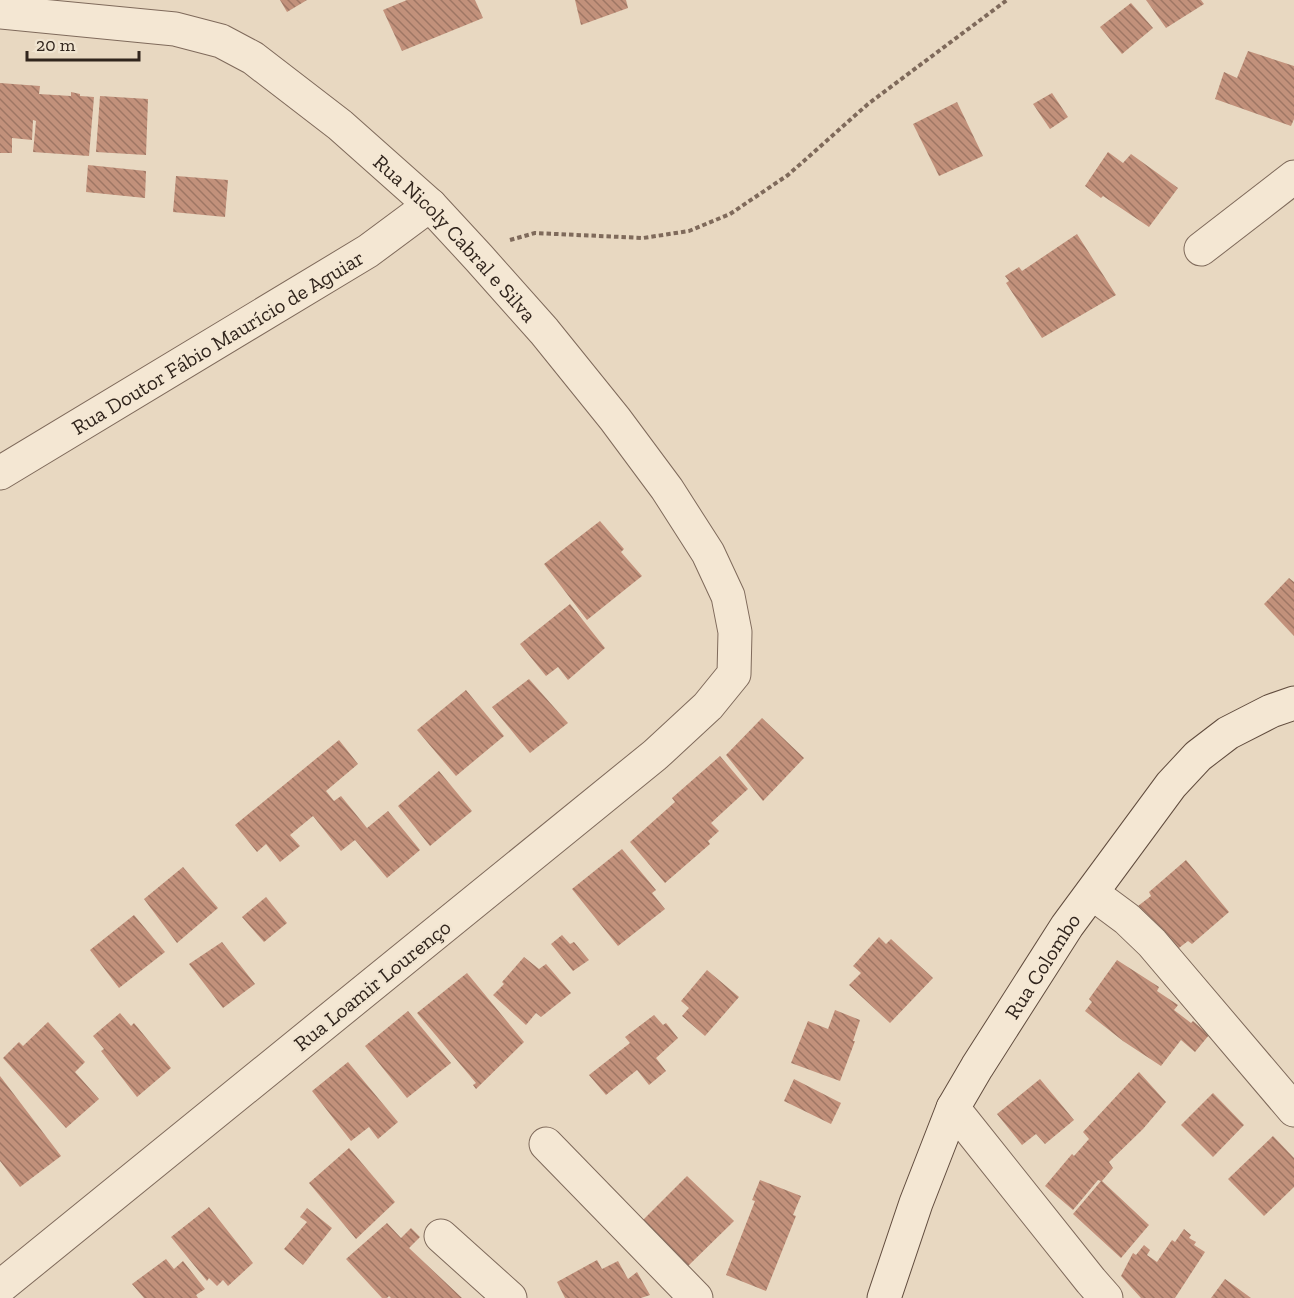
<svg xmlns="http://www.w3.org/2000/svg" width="1294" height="1298" font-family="'Zilla Slab',serif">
<defs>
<pattern id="building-back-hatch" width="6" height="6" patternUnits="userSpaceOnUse" patternTransform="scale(1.5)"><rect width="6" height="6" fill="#c2917b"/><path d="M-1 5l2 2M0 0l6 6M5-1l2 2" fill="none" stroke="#9e7664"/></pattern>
</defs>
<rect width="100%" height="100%" fill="#e8d8c1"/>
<g fill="url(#building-back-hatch)">
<path d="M280 0H307L287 12Z"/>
<path d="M407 0H475L483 18 402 51 383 10Z"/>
<path d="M575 0H626L628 8 581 25Z"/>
<path d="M1146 0H1201L1204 4 1166 28Z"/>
<path d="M1131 3 1153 28 1122 54 1100 27Z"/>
<path d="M1248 51 1294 66V119L1291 126 1215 99 1224 72 1237 78Z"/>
<path d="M0 83 40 86 39 94 71 96V92L80 94V96L94 97 89 156 33 152 36 121 33 120 32 140 12 138V153H0Z"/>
<path d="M1052 93 1068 117 1050 129 1033 104Z"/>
<path d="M100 96 148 99 146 155 96 152Z"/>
<path d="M957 102 983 156 939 176 913 124Z"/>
<path d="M1108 152 1123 163 1131 154 1178 188 1149 227 1103 196 1101 198 1085 186Z"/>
<path d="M88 165 146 171 145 198 86 192Z"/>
<path d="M176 176 228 180 225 217 173 212Z"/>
<path d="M1077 234 1116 295 1042 338 1006 283 1009 281 1005 276 1019 267 1022 271Z"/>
<path d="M600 521 624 549 621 552 642 576 587 620 544 564Z"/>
<path d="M1289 578 1294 582V636L1264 604Z"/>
<path d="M570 604 605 648 568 680 558 667 546 676 520 644Z"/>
<path d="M529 679 568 723 530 753 492 707Z"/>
<path d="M466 690 504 736 456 776 417 730Z"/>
<path d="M762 718 804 758 763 801 726 755Z"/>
<path d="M339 740 358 764 326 791 334 801 341 796 367 828 388 811 420 850 387 878 355 840 341 851 313 816 290 835 300 846 280 862 266 844 257 852 235 825Z"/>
<path d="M720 756 748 789 711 823 719 831 708 841 710 844 665 883 630 842 675 802 672 798Z"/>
<path d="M439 771 472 811 430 846 398 806Z"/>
<path d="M622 849 656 890 652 893 665 909 618 946 572 889Z"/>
<path d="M1186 860 1229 912 1192 944 1188 941 1175 951 1138 906 1151 896 1149 892Z"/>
<path d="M183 867 218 908 177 943 144 899Z"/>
<path d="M266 897 287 923 264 942 242 917Z"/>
<path d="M134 915 165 952 119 988 90 950Z"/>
<path d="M562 935 570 944 574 942 589 960 573 971 551 944Z"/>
<path d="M879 937 886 944 891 939 933 978 890 1023 849 985 861 973 853 966Z"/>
<path d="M222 942 255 984 223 1008 189 964Z"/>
<path d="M524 957 539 969 546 964 571 993 541 1017 536 1013 526 1025 493 995 504 984 502 982Z"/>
<path d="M1117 960 1159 987 1157 991 1178 1005 1174 1010 1191 1023 1193 1021 1209 1035 1195 1052 1181 1040 1161 1066 1123 1041 1085 1011 1092 1002 1089 999Z"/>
<path d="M707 970 739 997 705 1036 682 1016 689 1008 681 1001Z"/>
<path d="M467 973 524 1042 476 1089 473 1085 476 1083 417 1013Z"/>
<path d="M835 1010 860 1020 853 1041H855L840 1081 791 1063 808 1021 828 1029Z"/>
<path d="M408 1011 451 1063 407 1098 365 1046Z"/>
<path d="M120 1013 131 1026 134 1023 171 1068 137 1097 101 1051 104 1049 93 1036Z"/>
<path d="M654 1015 663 1025 666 1023 678 1038 656 1058 666 1071 649 1085 637 1070 606 1095 589 1075 630 1043 625 1037Z"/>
<path d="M48 1022 85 1062 75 1072 99 1099 66 1128 3 1058 19 1042 23 1046Z"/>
<path d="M348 1062 398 1122 378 1139 369 1127 351 1141 312 1091Z"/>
<path d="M1139 1072 1166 1102 1143 1129 1109 1162 1113 1168 1102 1181 1149 1225 1121 1258 1073 1214 1101 1181 1098 1180 1073 1210 1045 1186 1072 1154 1074 1156 1089 1139 1083 1132Z"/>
<path d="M0 1076 61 1156 20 1187 0 1161Z"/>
<path d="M794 1079 841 1103 831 1124 784 1101Z"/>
<path d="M1040 1079 1074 1120 1045 1144 1036 1134 1022 1145 997 1114Z"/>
<path d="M1213 1093 1244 1125 1213 1157 1181 1125Z"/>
<path d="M1273 1136 1294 1158V1187L1264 1216 1228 1179Z"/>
<path d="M349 1148 395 1202 356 1239 309 1183Z"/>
<path d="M687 1176 734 1221 687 1267 642 1221Z"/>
<path d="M760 1180 801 1196 793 1215 796 1216 766 1291 726 1275 755 1201 752 1200Z"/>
<path d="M209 1207 253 1263 228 1286 223 1280 217 1286 209 1278 207 1281 171 1237Z"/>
<path d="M307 1208 332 1228 303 1265 284 1249 307 1222 300 1217Z"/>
<path d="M387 1223 401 1238 411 1228 420 1237 409 1248 462 1298H391L389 1296 387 1298H382L346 1259Z"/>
<path d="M1184 1229 1191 1235 1189 1238 1196 1242 1194 1245 1205 1252 1175 1298H1141L1121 1276 1133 1253 1136 1255 1144 1245 1150 1250 1147 1255 1157 1262 1172 1240 1175 1242Z"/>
<path d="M166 1259 174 1269 183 1261 205 1289 196 1295 198 1298H144L132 1284Z"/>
<path d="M597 1260 602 1269 618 1261 628 1279 637 1272 650 1295 641 1298H565L557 1282Z"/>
<path d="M1225 1279 1251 1298H1211Z"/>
</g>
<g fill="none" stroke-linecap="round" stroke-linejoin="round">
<g stroke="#7f6a5b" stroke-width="35">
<g id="street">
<path id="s1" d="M0 12 175 29 221 41 253 58 340 125 430 205 479 258 544 331 615 419 667 489 708 553 728 596 735 632 734 674 708 706 655 755 0 1287"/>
<path d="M1201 249 1294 177"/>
<path id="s2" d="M0 473 368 251 430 205"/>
<path d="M1092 893 1127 919 1152 943 1294 1110"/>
<path d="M953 1108 1091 1281 1106 1298"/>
<path d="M546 1144 696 1298"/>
<path d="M441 1236 510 1298"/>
</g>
</g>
<g stroke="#614c3e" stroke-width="35">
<g id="secondary">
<path id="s3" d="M884 1298 916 1203 953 1108 977 1067 1067 926 1171 785 1198 756 1228 733 1271 711 1294 703"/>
</g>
</g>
<path stroke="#7f6a5b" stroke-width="4" stroke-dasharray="4.5 3" stroke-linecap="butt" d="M510 240 535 233 643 238 689 231 730 214 788 175 868 104 1007 0"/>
<use href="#street" stroke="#f4e7d3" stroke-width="33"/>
<use href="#secondary" stroke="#f4e7d3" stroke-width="33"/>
</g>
<g text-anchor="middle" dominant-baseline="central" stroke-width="4.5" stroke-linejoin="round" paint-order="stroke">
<g font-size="21" fill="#31251d" stroke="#f0e4d0">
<text stroke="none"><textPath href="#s1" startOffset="531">Rua Nicoly Cabral e Silva</textPath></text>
<text stroke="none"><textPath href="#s2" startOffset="254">Rua Doutor Fábio Maurício de Aguiar</textPath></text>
<text stroke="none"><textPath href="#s3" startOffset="370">Rua Colombo</textPath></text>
<text transform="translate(372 985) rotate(-39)">Rua Loamir Lourenço</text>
</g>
</g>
<path d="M27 51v9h112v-9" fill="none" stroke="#31251d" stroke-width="3"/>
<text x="36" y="51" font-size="18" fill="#31251d" stroke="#f0e4d0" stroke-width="4.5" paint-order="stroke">20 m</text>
</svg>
